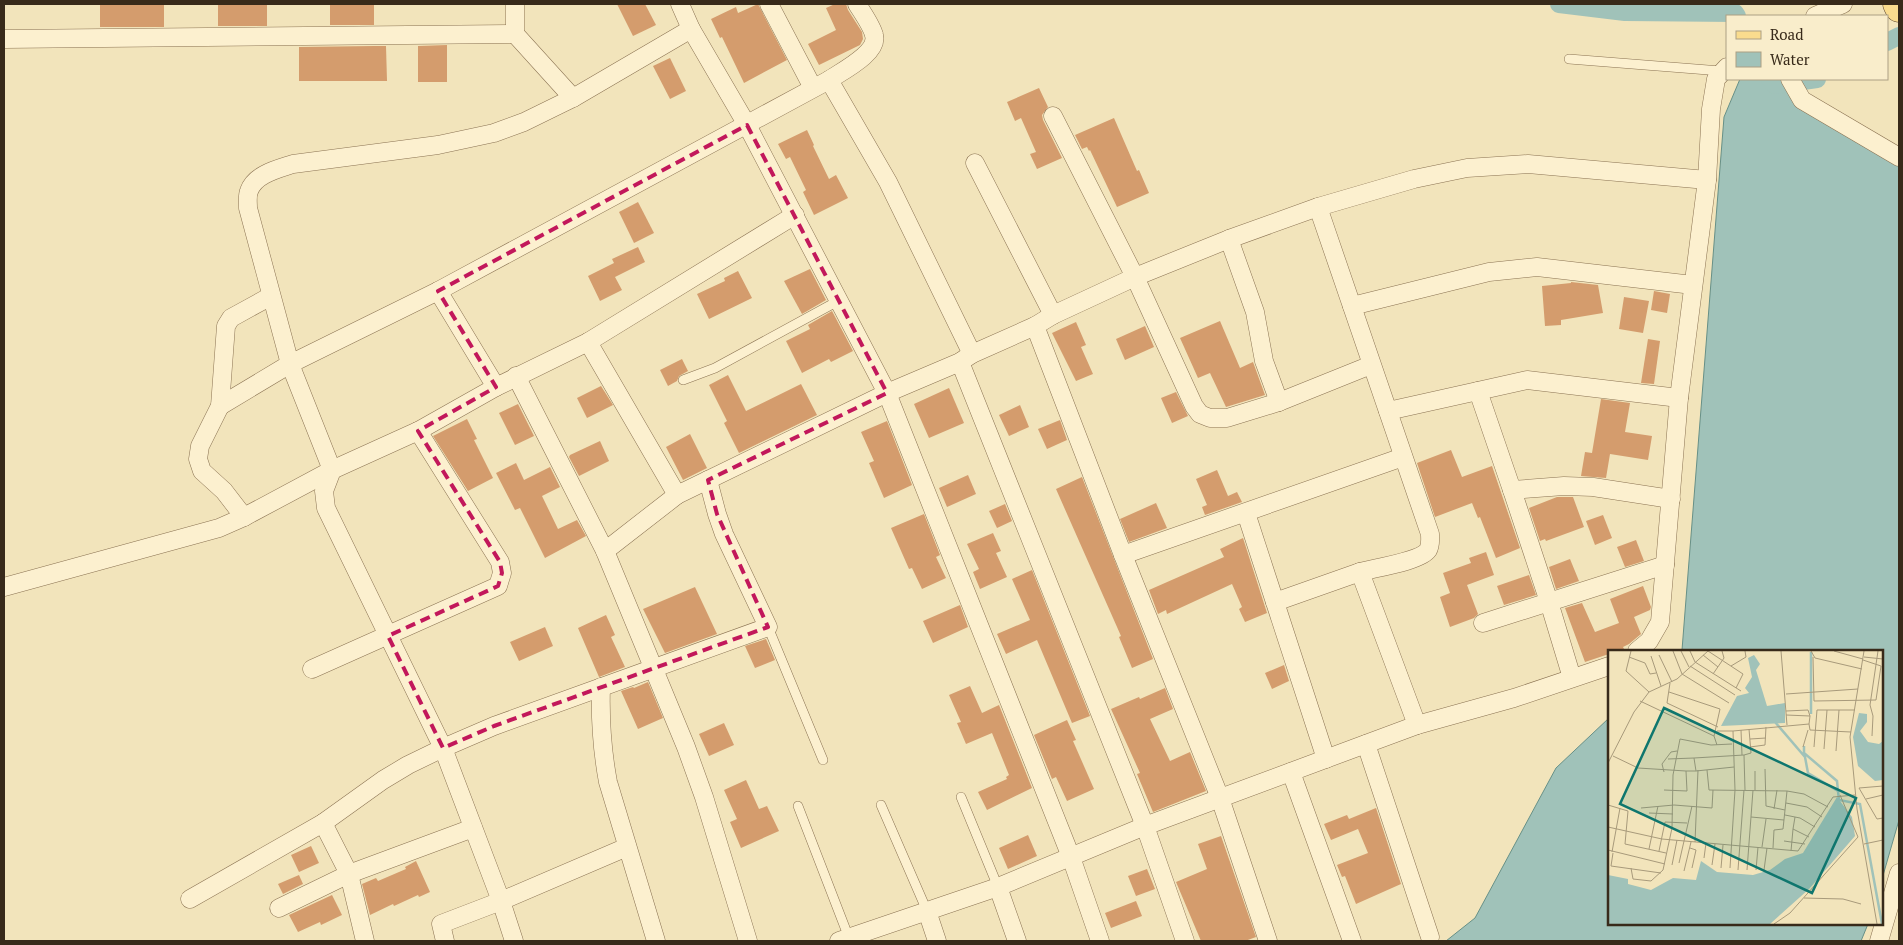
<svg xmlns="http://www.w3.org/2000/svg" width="1903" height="945" font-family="'PT Serif',serif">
<rect width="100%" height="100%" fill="#f2e4bb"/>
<g fill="#a0c2b9" stroke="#679087">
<path d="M1740 79H1765L1899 154V820L1882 879V651H1680L1682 650 1724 117Z"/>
<path d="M1609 718V924H1868L1861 941H1446L1475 918 1556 768Z"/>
</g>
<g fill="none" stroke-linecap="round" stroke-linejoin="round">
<g stroke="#a0c2b9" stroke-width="18">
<path d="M1559 4 1625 12 1735 13 1737 16"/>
<path d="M1887 42 1899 36"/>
<path d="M1770 79 1775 85 1817 79"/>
</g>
</g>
<g fill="#d49c6d">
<rect x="100" y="4" width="64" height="23"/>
<rect x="218" y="4" width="49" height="22"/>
<rect x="330" y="4" width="44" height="21"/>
<path d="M617 4H645L656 25 633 36Z"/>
<path d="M758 4 787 60 744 83 722 37 720 38 711 19 736 7 738 13Z"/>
<path d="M835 4H846L848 10 862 32 863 39 860 45 819 65 808 44 836 30 826 8Z"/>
<path d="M447 45V82H418V46Z"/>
<path d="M374 46H386L387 81H299V47Z"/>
<path d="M670 58 686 91 670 99 653 66Z"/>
<path d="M1039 88 1048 107 1042 115 1043 120 1062 158 1037 169 1030 154 1036 152 1021 118 1015 121 1007 102Z"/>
<path d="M1114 118 1137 171 1139 170 1149 193 1117 207 1090 150 1089 151 1087 147 1082 149 1075 135Z"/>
<path d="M807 130 814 145 813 146 829 179 836 175 848 198 814 215 803 192 806 190 790 157 786 159 778 144Z"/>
<path d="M638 202 654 233 634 243 619 212Z"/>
<path d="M638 247 645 262 615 277 622 290 600 301 588 276 614 263 612 259Z"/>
<path d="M810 269 826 300 802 314 784 281Z"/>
<path d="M738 271 752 298 709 319 697 294 725 281 724 278Z"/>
<path d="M1571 282 1598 285 1603 313 1561 320V325L1545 326 1542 286 1571 283Z"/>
<path d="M1654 291 1670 294 1667 313 1651 310Z"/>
<path d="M1624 297 1649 301 1643 333 1619 329Z"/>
<path d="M832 311 853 351 831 362 829 359 802 373 786 341 810 329 808 325Z"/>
<path d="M1220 321 1240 368 1253 362 1265 395 1226 407 1210 373 1198 378 1180 338Z"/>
<path d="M1076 322 1086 345 1081 347 1093 374 1076 381 1052 333Z"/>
<path d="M1145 326 1154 347 1125 360 1116 339Z"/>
<path d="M1648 339 1660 341 1654 384 1641 383Z"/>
<path d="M682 359 688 371 679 376 677 381 668 386 660 370Z"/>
<path d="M728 375 746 411 801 384 817 415 739 453 724 423 727 421 709 385Z"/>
<path d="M601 386 613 405 587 418 577 398Z"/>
<path d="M949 388 964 423 929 438 914 404Z"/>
<path d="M1176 392 1188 416 1172 423 1161 398Z"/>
<path d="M1601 399 1630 403 1625 432 1652 436 1648 460 1610 454 1606 478 1581 476 1585 452 1592 453Z"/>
<path d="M518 404 534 436 515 445 499 413Z"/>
<path d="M1020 405 1029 427 1009 436 999 415Z"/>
<path d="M467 419 477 439 474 440 493 478 468 491 433 436Z"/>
<path d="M1060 420 1067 440 1047 449 1038 429Z"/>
<path d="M887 421 912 485 884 498 869 463 874 461 861 432Z"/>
<path d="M690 434 707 468 683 480 666 447Z"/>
<path d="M600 441 609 461 579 476 569 457 570 455Z"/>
<path d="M1451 450 1462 477 1492 466 1520 548 1496 558 1480 517 1478 518 1472 503 1435 517 1417 463Z"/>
<path d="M516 463 524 480 550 467 560 487 542 496 558 529 577 520 586 536 545 558 520 508 515 510 496 473Z"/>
<path d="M1217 470 1228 496 1237 492 1242 502 1205 515 1202 507 1207 505 1196 479Z"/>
<path d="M968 475 976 494 947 507 939 488Z"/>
<path d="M1082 477 1153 659 1132 668 1119 637 1121 636 1056 489Z"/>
<path d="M1557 497H1573L1584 527 1546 541 1545 539 1540 541 1529 508Z"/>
<path d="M1156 503 1167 528 1129 542 1120 519Z"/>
<path d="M1005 504 1012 521 997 528 989 511Z"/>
<path d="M924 514 940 555 936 557 946 578 922 589 912 568 909 569 891 528Z"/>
<path d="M1603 515 1612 538 1595 545 1586 521Z"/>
<path d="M993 533 1001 551 996 553 1007 577 980 589 973 572 979 569 967 544Z"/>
<path d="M1243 538 1267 613 1245 622 1239 609 1242 607 1232 584 1167 614 1166 610 1158 614 1149 590 1224 557 1220 549Z"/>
<path d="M1636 540 1644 561 1625 567 1617 547Z"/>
<path d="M1486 552 1494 575 1467 585 1478 614 1474 618 1450 627 1440 597 1450 593 1443 573 1471 563 1469 558Z"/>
<path d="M1570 559 1579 581 1556 589 1549 567Z"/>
<path d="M1032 570 1090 716 1072 723 1037 640 1006 654 997 634 1030 620 1012 579Z"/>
<path d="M1529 575 1536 595 1504 605 1497 586Z"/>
<path d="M1643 586 1651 607 1650 610 1634 617 1641 634 1629 644 1623 647 1624 649 1609 651V654L1585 662 1565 608 1582 603 1595 632 1619 623 1610 599Z"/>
<path d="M695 587 717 634 665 653 643 609Z"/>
<path d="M960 605 968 627 933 643 923 621Z"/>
<path d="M606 615 615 635 611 637 625 667 599 677 578 628Z"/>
<path d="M545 627 553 646 519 661 510 642Z"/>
<path d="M766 639 775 660 755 668 745 646Z"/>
<path d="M1284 665 1289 681 1272 689 1265 673Z"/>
<path d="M648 682 663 718 638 729 621 691 633 687 634 688Z"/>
<path d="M970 686 982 713 999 705 1032 788 987 810 978 792 1007 779 1006 777 1009 775 992 733 966 744 957 723 961 722 949 695Z"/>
<path d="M1165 688 1173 709 1150 719 1170 761 1190 752 1206 791 1153 812 1137 774 1140 773 1111 709 1139 697 1140 699Z"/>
<path d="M1067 720 1076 740 1073 741 1094 789 1067 801 1056 777 1052 779 1034 735Z"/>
<path d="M724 723 734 745 709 756 699 734Z"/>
<path d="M746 780 759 809 767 806 779 831 741 848 730 822 737 819 724 790Z"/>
<path d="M1376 808 1401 884 1356 904 1345 876 1342 877 1337 865 1368 853 1358 829 1331 840 1324 824 1347 815 1349 819Z"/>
<path d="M1028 835 1037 856 1008 869 999 848Z"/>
<path d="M1221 836 1256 937 1245 941H1201L1176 882 1207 869 1198 844Z"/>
<path d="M311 846 319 863 299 872 291 855Z"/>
<path d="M416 861 430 892 419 897 418 895 394 906 393 904 370 915 362 884 376 878 378 881 406 869 405 867Z"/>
<path d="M1147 869 1155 889 1136 896 1128 876Z"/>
<path d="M299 875 303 884 283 894 278 884Z"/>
<path d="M332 895 342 915 321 925 320 922 298 932 289 915Z"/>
<path d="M1136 901 1142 916 1111 928 1105 913Z"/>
</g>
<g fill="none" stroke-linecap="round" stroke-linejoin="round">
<g stroke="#8b7353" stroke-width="10">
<g id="service">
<path d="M1569 59 1721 71"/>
<path d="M683 380 715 368 838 301"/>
<path d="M768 627 823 760"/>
<path d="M961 797 998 887"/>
<path d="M881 805 927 911"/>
<path d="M798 806 849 938"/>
</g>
</g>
<g stroke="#8b7353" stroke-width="19">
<g id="minor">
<path d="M515 4V34L573 98"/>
<path d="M680 4 691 29 747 125 887 393 1071 857 1100 941"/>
<path d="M769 4 813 88"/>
<path d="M1815 16 1843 4"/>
<path d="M4 39 515 34"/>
<path d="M1790 79 1802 100 1899 157"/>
<path d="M829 80C842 71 879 53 874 35 872 26 862 12 857 4"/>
<path d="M1053 116 1135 277 1194 406 1200 414 1210 418H1227L1279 402 1371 365"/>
<path d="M975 163 1053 315"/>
<path d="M1318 207 1430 534C1430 539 1431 545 1428 550 1421 561 1374 568 1360 572L1417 725"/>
<path d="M795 215 588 342 496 387 438 291 829 80 888 182 972 354"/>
<path d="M1229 239 1255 312 1264 361 1279 402"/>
<path d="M1352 306 1489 272 1537 267 1693 285"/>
<path d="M1035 326 1123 555 1220 798 1268 941"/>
<path d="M588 342 677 495 887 393 960 362 972 354 1035 326 1053 315 1135 277 1229 239 1318 207 1414 179 1467 168 1528 164 1707 180"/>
<path d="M960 362 1145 826 1185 941"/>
<path d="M516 376 605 551 686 747 704 797 748 941"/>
<path d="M1478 391 1512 490 1564 486 1593 487 1671 499"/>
<path d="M220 406 290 364 438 291"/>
<path d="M1388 411 1527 380 1679 398"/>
<path d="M1512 490 1549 602 1572 678"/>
<path d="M1246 513 1326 759"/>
<path d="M244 517 224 491 202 471 198 459 200 446 220 406 226 326 231 318 271 296"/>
<path d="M605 551 677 495"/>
<path d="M1123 555 1403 457"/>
<path d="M4 587 219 528 244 517 332 470 418 431"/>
<path d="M1275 602 1360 572"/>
<path d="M1483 623 1665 565"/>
<path d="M1637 651 1649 641 1660 622 1679 398 1707 180 1711 109 1716 79 1727 67"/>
<path d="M312 669 498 586 502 573 500 562 418 431 496 387"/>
<path d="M601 687C600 719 602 750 608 782L656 941"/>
<path d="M1366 744 1430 937"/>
<path d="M1291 772 1352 941"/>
<path d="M323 823 349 874 365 941"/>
<path d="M998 887 1017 941"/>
<path d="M190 899 323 823 383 780 408 765 443 748 494 726 768 627 724 534 717 514 708 480"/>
<path d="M279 908 349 874 473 828"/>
<path d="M927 911 937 941"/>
<path d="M445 941 441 924 501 901 627 847"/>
<path d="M514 941 501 901 443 748 326 508 324 491 332 470 290 364 248 208C248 203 247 196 249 191 255 174 278 169 293 164L438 145 494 133 524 122 573 98 691 29"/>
<path d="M839 941 998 887 1145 826 1417 725 1514 698 1609 666"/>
<path d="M1879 941 1899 873"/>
</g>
</g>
<g stroke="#574029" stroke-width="29">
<path id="primary" d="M1897 4 1899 8"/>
</g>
<use href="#service" stroke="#fcf0cf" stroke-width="9"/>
<use href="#minor" stroke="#fcf0cf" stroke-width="18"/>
<use href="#primary" stroke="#fadc8e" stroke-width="28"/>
</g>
<path fill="none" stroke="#c2185b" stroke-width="4" stroke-dasharray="10 6" stroke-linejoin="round" d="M747 125 887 393 708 480 717 514 768 627 494 726 443 748 388 636 498 586 502 573 500 562 418 431 496 387 438 291Z"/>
<g transform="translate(1608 650)">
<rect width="275" height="275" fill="#f2e4bb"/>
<path d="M146 5 152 14 148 20 159 56 177 53V73L113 76 129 46 141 43 137 38 144 27 140 8ZM251 63 259 64V72L252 81 260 92 271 94 275 91V130L267 131 250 116 245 87ZM229 147 244 167 247 186 201 239 162 274H0V225L20 229V234L43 240 65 228 88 230 93 211 109 222 145 225 162 220 177 209 195 203Z" fill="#a0c2b9"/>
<path fill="none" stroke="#a0c2b9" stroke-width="2.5" d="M203 64V2M167 72 197 107 200 123 230 141 231 150 252 154 274 274M196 96V103L229 131 230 141"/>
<path fill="none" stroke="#a89a7b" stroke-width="1" d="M23 1 18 21 41 42M65 1 74 24 121 53M73 1 81 17M82 1 87 12 133 41M100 1 135 24 128 38M173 1 179 75M203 1 207 8 254 19M226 1 255 9M256 1 242 87 249 159 269 274M51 5 64 32M95 5 110 17M43 6 53 36M21 7 37 13 42 24 48 23M205 7 206 51 268 50 273 16 255 10M256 7 275 9M82 16 127 45M123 16 138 7 137 1M105 24 116 8 114 1M62 33 59 53 110 77M61 42 112 59 106 86 109 95M178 44 250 39M32 51 106 86M178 61 200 60 202 66M178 65 202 66 201 74M133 80 134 105M109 81H125M264 86 265 66 262 55 270 1M142 89 158 88M142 97 157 95 158 77M195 97 200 80M206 97 209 60H247M216 99 219 60M228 101 231 60M136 105 143 103 141 79M5 106 30 118 78 121M60 109 86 108M0 113 26 62 41 42 69 29 100 1M126 117 88 121 86 108 136 105 137 140M157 119 158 156 177 160M99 120 101 140 179 141 196 144 220 157M147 121V140M56 122 54 114 63 102 69 101M251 138 269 169 275 168M251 138 275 136M56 140 79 141 78 121H88M258 149 275 145M178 153 199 157 214 167M0 155 20 161 17 194 58 203M33 158 66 155 104 158 105 140M166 159 169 140M41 163 65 164M177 165 192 168 207 177M143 167 176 170M187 167 185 179 201 187M0 177 54 189 190 201 225 147 247 145M176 191 197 194M87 192 90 120M256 194 275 190M154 197 158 169M82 198 88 200 84 218M165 198 166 180 175 179 179 141M41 199 50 156M0 200 57 214M51 201 57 172 79 173M183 201 185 179M4 202 12 158M5 203 3 216 53 223M96 208 98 193M71 213 84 156M64 215 69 190M104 215 107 194M23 218 25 229 43 231 55 220 64 178 65 125 72 89 103 95 124 94M113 218 115 195M122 218 127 140 125 81 201 74 202 80 243 82M130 220 136 140M139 220 145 140M148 220 150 197M156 220 159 198M76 221 83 192M196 248 235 249 253 254M166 274 182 263 250 187 232 145"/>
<path fill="#0f766e" fill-opacity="0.15" stroke="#0f766e" stroke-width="2.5" d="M56 58 248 148 204 243 12 154Z"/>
<rect width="275" height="275" fill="none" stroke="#382a1a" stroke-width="2.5"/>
</g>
<rect width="1903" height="945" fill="none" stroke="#382a1a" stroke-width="10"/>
<rect x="1726" y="15" width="162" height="65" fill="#f9edcb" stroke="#ac9f84"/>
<rect x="1736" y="31" width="25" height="8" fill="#fadc8e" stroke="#ac9f84"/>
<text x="1770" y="40" font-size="15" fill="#382a1a">Road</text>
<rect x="1736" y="52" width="25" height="15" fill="#a0c2b9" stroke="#ac9f84"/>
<text x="1770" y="65" font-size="15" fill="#382a1a">Water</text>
</svg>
